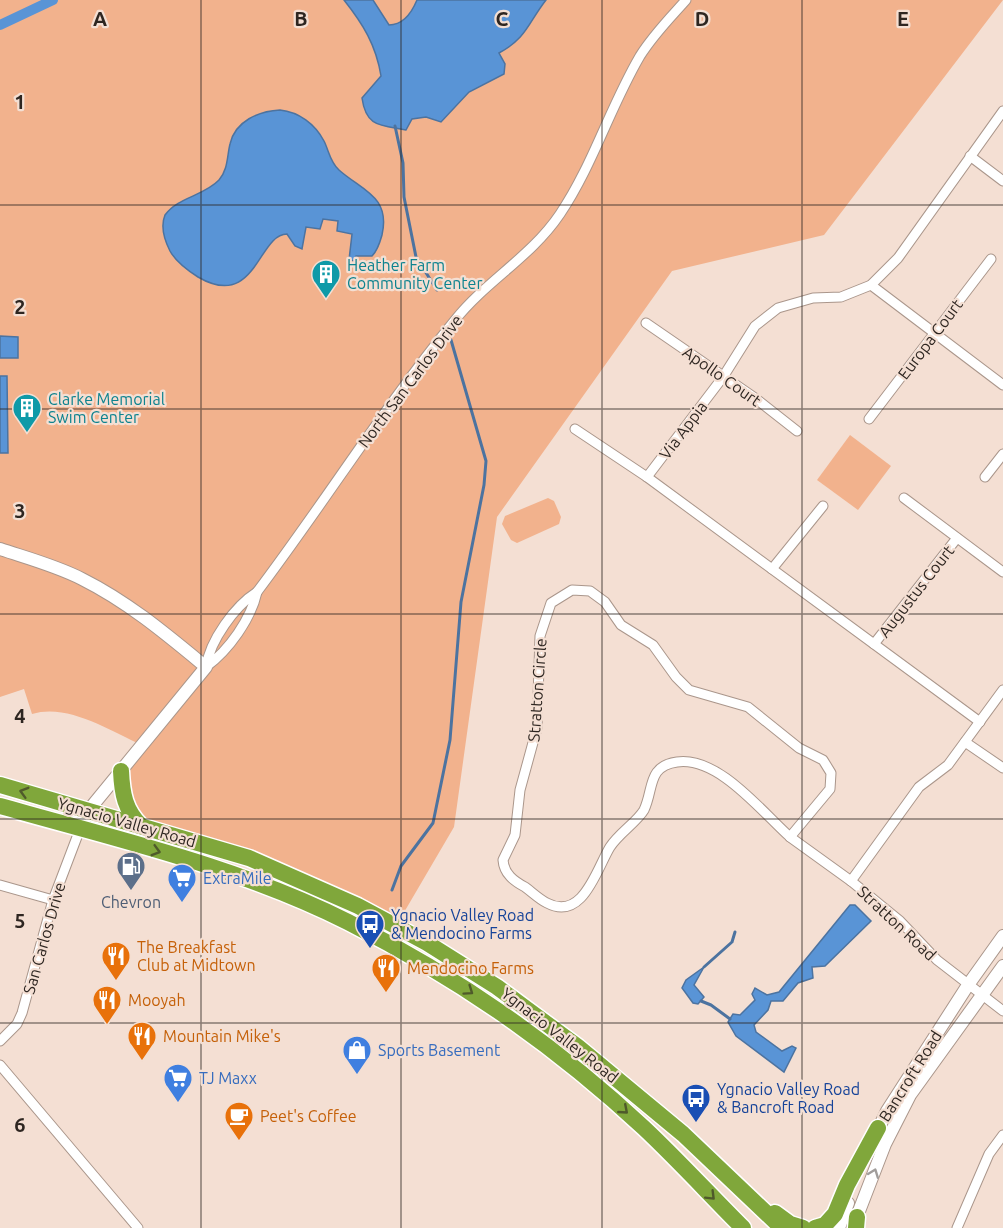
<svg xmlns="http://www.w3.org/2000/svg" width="1003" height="1228" font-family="Ubuntu,sans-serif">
<rect width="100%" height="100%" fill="#f4dfd3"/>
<g fill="#f2b28d">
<path d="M0 0H1003L824 235 672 271 497 517 454 827 396 926 358 906 141 826 121 771 142 745C110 731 68 703 32 714L24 689 0 697Z"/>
<path d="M850 435 891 466 858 510 817 480Z"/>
<path d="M548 498 554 501 561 517 559 524 517 543 511 540 502 524 505 516Z"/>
</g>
<g fill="#5994d6" stroke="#4c73a0" stroke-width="1.5">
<path d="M344 0H373L389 25C404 25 412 12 417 0H546C528 23 527 38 499 53L505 64 504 74 469 92 441 122 426 117 412 119 406 130C380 125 366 127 362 98L381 76C376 45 363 24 344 0Z"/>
<path d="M280 110C299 112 315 124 324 141 329 151 330 162 339 170 361 190 391 196 382 235 380 242 378 250 372 256H356L355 261 349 260 352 234 337 231 338 221 323 219 320 229 306 227 302 249 295 246 287 234C258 234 256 311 198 277 187 270 176 262 170 251 165 241 160 227 165 215 178 197 204 196 219 180 228 170 227 156 230 144 235 121 259 111 280 110Z"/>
<path d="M0 336 18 337V358H0Z"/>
<path d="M0 376H7L8 453H0Z"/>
<path d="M850 905H855L871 921 825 966 812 967 813 978 798 983 783 1001H771L768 1010 754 1025 756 1032 782 1051 792 1046 796 1048 784 1072 736 1036 728 1022 733 1014 740 1015 755 1000 752 994 755 988 767 995 779 992Z"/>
<path d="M704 967 694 985 704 997 698 1004 693 1003 682 988 686 980Z"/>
</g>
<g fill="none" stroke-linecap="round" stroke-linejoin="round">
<g stroke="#4c73a0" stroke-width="3">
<path d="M395 126 403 163 404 197 416 257 437 290"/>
<path d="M392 890 401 866 433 823 450 740 461 602 484 485 486 461 451 340"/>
<path d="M704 967 732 942 735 932"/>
<path d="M701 1001 711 1005 730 1019"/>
</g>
<path stroke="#5994d6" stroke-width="10" d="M0 25 53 0"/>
<g stroke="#aa968b" stroke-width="11">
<g id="street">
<path d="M970 156 1003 181"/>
<path d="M871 285 1003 385"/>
<path d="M646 323 755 398 797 431"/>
<path d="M869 419 991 259"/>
<path d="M575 429 647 477 980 722"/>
<path d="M647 477 723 377 755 326 778 308 813 298 841 297 871 285 898 258 1003 111"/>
<path d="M985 477 1003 454"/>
<path d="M904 498 1003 572"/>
<path d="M772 569 823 506"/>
<path d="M572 590 590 591 605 602 621 625 653 645 676 677 689 690 748 707 799 748 823 760 831 773 830 789 790 837C761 811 718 756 677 762 647 766 654 789 644 810 637 822 619 833 610 847 597 868 583 922 547 903 539 899 532 892 525 887 514 881 504 874 503 860L515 835 520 790 537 728 540 636 551 603Z"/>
<path d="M257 592C325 502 384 407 455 320 487 280 531 257 560 214 593 165 610 107 640 56 653 35 670 18 686 0"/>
<path d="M257 592C251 619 229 650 206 667 210 640 235 606 257 592Z"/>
<path d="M874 644 957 538"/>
<path d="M965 742 1003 768"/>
<path d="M790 837 851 881 900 921 937 960 1003 1011"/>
<path d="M851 881 919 787 948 765 1003 690"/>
<path d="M0 885 53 900"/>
<path d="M0 1041 17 1024 22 1013 53 900 80 829"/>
<path d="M0 1065 138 1228"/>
<path d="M957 1228 989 1154 1003 1135"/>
</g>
</g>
<g stroke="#aa968b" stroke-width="14">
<g id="secondary">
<path d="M0 549C27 558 57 566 82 579 128 602 166 634 206 667L88 811 80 829"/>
<path d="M876 1134 887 1111 968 985 1003 936"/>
<path d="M854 1224 885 1144 910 1095 1003 966"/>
<path d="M839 1228 848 1203"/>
</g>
</g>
<g stroke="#fff" stroke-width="19">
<g id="highway">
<path d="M121 771C122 794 125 810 141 826"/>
<path d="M0 785 249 858 358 906 427 943 497 987 578 1047 683 1134 782 1228"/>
<path d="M0 806C116 839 239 867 348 922 455 976 556 1046 644 1128 678 1160 710 1195 743 1228"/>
<path d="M775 1213 790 1224 803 1228"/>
<path d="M815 1228 825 1225 835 1214 847 1185 878 1128"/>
<path d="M856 1228 857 1217"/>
</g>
</g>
<use href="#street" stroke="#fff" stroke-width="9"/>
<use href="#secondary" stroke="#fff" stroke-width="12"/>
<use href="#highway" stroke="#80a73b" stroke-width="16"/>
</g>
<defs><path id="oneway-chevron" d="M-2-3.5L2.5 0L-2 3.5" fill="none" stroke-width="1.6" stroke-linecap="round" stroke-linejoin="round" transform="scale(1.5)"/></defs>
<g stroke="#4f5a2b">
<use href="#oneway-chevron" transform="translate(24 792) rotate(-164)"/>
<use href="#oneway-chevron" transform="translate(156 851) rotate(16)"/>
<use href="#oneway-chevron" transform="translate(469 991) rotate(35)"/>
<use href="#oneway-chevron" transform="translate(624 1110) rotate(41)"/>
<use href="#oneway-chevron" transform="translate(711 1196) rotate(45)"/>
</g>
<use stroke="#a19d9b" href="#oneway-chevron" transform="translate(874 1173) rotate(-69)"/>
<path fill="none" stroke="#2e2621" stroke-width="1.5" stroke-opacity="0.55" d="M201 0V1228M401 0V1228M602 0V1228M802 0V1228M0 205H1003M0 409H1003M0 614H1003M0 819H1003M0 1023H1003"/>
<defs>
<g id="building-pin" transform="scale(1.5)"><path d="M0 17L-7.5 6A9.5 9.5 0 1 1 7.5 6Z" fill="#0f9aa8" stroke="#f4dfd3"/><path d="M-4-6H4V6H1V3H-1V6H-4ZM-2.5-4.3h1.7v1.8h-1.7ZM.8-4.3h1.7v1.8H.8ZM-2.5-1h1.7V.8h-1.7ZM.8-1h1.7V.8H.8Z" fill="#fff"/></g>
<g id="fuel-pin" transform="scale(1.5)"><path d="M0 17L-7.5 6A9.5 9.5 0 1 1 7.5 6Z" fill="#5c6f8a" stroke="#f4dfd3"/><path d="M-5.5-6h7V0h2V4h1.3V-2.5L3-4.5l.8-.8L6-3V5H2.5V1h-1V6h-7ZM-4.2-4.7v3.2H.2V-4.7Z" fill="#fff"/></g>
<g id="supermarket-pin" transform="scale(1.5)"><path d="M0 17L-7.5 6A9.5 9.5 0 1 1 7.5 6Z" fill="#3f7fe0" stroke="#f4dfd3"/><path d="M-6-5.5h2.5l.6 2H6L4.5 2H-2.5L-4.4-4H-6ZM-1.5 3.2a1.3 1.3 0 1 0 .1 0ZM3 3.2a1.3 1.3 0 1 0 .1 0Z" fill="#fff"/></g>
<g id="bus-pin" transform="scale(1.5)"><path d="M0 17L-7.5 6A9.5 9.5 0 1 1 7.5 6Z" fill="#1a4fb4" stroke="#f4dfd3"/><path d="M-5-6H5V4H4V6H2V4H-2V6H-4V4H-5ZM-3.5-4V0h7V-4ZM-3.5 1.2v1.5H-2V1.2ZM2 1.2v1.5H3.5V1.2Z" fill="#fff"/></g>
<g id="restaurant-pin" transform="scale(1.5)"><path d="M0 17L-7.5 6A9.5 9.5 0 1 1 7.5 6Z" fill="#e8710a" stroke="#f4dfd3"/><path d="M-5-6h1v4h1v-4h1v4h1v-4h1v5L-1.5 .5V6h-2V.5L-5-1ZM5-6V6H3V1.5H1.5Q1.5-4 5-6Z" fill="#fff"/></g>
<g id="shop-pin" transform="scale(1.5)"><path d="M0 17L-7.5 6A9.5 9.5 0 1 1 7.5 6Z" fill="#3f7fe0" stroke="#f4dfd3"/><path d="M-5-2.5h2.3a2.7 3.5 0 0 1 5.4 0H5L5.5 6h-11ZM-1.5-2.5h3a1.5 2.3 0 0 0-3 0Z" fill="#fff"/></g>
<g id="cafe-pin" transform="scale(1.5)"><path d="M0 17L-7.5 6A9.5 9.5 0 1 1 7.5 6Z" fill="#e8710a" stroke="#f4dfd3"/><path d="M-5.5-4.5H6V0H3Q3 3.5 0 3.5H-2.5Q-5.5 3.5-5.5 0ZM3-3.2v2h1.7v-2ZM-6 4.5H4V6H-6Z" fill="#fff"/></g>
</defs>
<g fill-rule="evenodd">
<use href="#building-pin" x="326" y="274"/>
<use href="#building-pin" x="27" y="408"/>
<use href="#fuel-pin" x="131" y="866"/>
<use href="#supermarket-pin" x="182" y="878"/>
<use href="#bus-pin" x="370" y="924"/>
<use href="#restaurant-pin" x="116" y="956"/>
<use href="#restaurant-pin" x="386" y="968"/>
<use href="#restaurant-pin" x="107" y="1000"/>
<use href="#restaurant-pin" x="142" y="1036"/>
<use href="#shop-pin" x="357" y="1050"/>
<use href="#supermarket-pin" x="178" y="1078"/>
<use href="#bus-pin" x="696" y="1098"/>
<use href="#cafe-pin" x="239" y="1116"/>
</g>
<g text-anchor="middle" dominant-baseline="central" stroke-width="4.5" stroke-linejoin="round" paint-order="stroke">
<g font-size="16" fill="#0d838f" stroke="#f4dfd3" text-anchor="start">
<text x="347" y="265">Heather Farm<tspan x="347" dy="18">Community Center</tspan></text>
<text x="48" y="399">Clarke Memorial<tspan x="48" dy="18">Swim Center</tspan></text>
</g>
<g font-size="16" fill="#2e2621" stroke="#f4dfd3">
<text transform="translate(930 339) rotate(-53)">Europa Court</text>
<text transform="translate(722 376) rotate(35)">Apollo Court</text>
<text transform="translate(410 381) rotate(-53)">North San Carlos Drive</text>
<text transform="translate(683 430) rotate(-53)">Via Appia</text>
<text transform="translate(916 591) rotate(-52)">Augustus Court</text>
<text transform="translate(537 690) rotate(-86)">Stratton Circle</text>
<text transform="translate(127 822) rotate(16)">Ygnacio Valley Road</text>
<text transform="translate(897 923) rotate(43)">Stratton Road</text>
<text transform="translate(44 938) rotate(-74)">San Carlos Drive</text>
<text transform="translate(560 1035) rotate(38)">Ygnacio Valley Road</text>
<text transform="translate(910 1076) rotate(-58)">Bancroft Road</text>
</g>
<g font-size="16" fill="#366cbe" stroke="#f4dfd3" text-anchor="start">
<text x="203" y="878">ExtraMile</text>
<text x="378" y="1050">Sports Basement</text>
<text x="199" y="1078">TJ Maxx</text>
</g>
<g font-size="16" fill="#4e5e75" stroke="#f4dfd3">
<text x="131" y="902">Chevron</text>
</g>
<g font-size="16" fill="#164399" stroke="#f4dfd3" text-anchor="start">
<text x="391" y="915">Ygnacio Valley Road<tspan x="391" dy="18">&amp; Mendocino Farms</tspan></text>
<text x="717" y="1089">Ygnacio Valley Road<tspan x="717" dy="18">&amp; Bancroft Road</tspan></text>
</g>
<g font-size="16" fill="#c56008" stroke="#f4dfd3" text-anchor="start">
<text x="137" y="947">The Breakfast<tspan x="137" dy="18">Club at Midtown</tspan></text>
<text x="407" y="968">Mendocino Farms</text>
<text x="128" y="1000">Mooyah</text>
<text x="163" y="1036">Mountain Mike's</text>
<text x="260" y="1116">Peet's Coffee</text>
</g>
</g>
<g font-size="20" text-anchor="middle" font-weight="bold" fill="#2e2621" stroke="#f4dfd3" stroke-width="4.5" stroke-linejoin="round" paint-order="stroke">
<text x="100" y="26">A</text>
<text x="301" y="26">B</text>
<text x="502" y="26">C</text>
<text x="702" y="26">D</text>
<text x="903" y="26">E</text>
<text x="20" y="109">1</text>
<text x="20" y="314">2</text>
<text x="20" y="518">3</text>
<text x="20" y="723">4</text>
<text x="20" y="928">5</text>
<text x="20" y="1132">6</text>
</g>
</svg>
